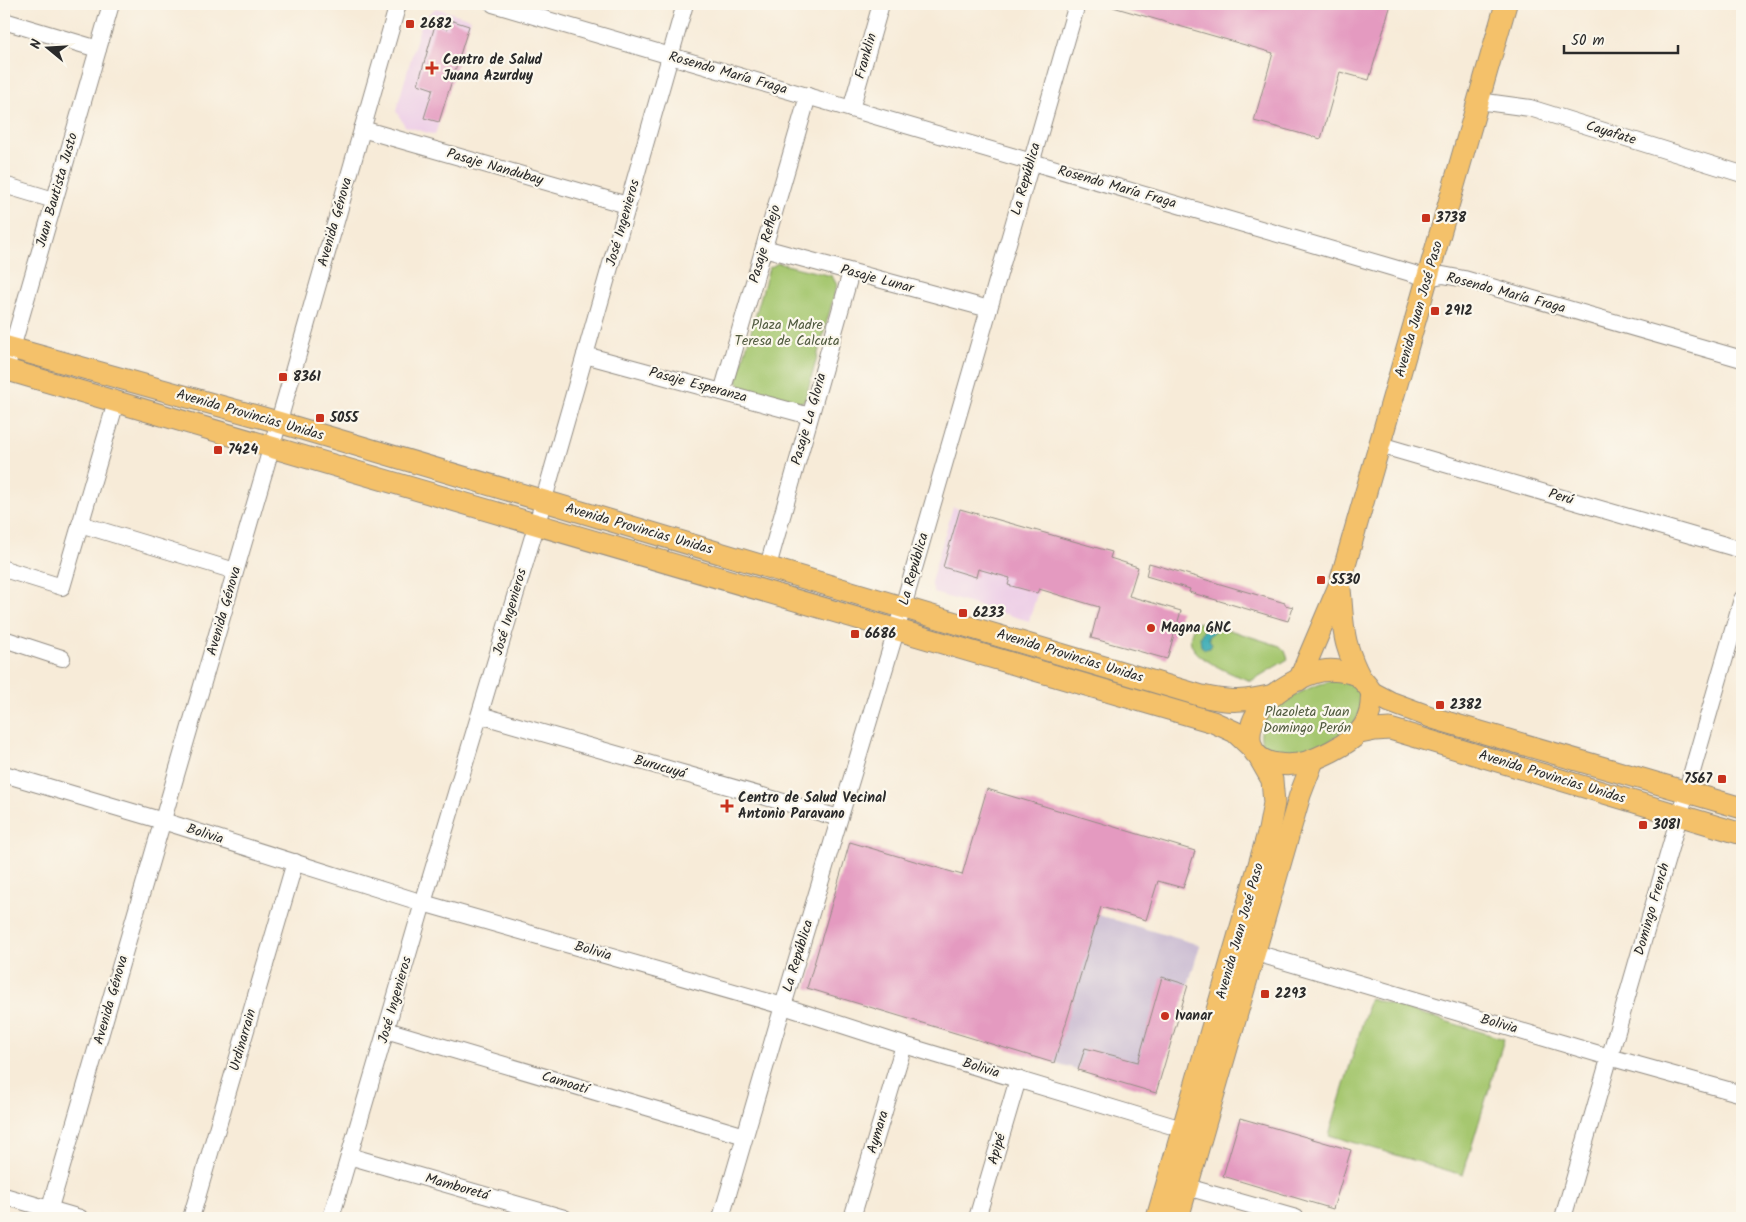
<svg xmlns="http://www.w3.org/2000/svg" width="1746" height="1222" font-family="Kalam,sans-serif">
<rect width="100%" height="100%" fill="#fbf7ec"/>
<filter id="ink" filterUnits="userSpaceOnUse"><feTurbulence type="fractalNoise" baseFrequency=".02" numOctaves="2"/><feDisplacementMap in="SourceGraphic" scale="10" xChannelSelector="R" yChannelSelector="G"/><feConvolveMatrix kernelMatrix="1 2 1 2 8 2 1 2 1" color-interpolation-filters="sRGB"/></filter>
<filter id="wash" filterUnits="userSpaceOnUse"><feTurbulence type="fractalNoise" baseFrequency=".0096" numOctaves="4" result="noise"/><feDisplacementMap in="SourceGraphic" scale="20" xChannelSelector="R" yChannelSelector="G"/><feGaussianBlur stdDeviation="1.12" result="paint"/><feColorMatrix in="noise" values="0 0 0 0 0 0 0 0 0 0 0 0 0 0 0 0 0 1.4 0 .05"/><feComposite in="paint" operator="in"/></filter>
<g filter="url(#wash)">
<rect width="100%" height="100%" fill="#f7ebd8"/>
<g fill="#eed0e7">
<path d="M436 8 471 19 435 135 405 126 396 111 422 20Z"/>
<path d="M953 507 1054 537 1029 621 934 593 931 582Z"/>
</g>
<path fill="#ccbed3" d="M850 842 1200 945 1156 1093 807 988Z"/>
<g fill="#a6c76f" stroke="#68794d">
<path d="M778 263 832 276 837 285 805 400 797 404 741 387 737 381 769 268Z"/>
<path d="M1204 622 1280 646 1285 651 1288 659 1251 681C1236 676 1199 661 1192 646 1188 638 1192 630 1196 623Z"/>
<path d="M1339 680 1353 683C1356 687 1361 692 1362 696 1364 704 1359 718 1353 725 1349 730 1319 748 1311 751 1294 758 1257 758 1261 732 1262 724 1266 715 1273 709 1294 695 1314 683 1339 680Z"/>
<path d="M1370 998 1504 1039 1463 1175 1329 1135Z"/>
</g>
<path fill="#3bacb5" stroke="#336c70" d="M1210 626 1215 631 1209 636V639L1212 644 1210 648 1205 649 1201 646 1200 637 1204 629Z"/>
<g id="blocks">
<g fill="#e49ac0">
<path d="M1113 4H1391L1369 80 1340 72 1321 139 1254 121 1273 53 1113 7Z"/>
<path d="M450 20 469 26 439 122 424 118 433 89 418 84 435 25 448 29Z"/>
<path d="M960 509 1112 552 1110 558 1138 567 1129 596 1181 611 1167 659 1091 638 1099 607 1039 589 1037 593 1008 585 1010 578 978 569 976 577 943 567Z"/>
<path d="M1149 563 1285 603V605L1293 607 1288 621 1189 592 1190 589 1146 576Z"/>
<path d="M987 789 1195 851 1183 888 1158 881 1146 920 1101 907 1054 1063 807 988 850 842 962 875Z"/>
<path d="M1162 977 1188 985 1156 1093 1078 1070 1085 1048 1138 1062Z"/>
<path d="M1240 1118 1351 1150 1333 1209 1223 1176Z"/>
</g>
</g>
</g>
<g filter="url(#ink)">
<use href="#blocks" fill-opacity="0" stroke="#918b82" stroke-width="1"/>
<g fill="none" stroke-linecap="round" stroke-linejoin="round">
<g stroke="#918b82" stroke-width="18">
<g id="minor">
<path d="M493 4 1428 278 1443 275 1464 279 1742 359"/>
<path d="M4 21 98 49"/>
<path d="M1478 101 1530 108 1742 174"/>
<path d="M851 109 881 4"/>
<path d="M362 129 627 205"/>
<path d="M4 185 54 200"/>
<path d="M764 248 989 309"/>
<path d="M585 355 810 416"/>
<path d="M4 376 111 4"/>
<path d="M722 392 808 96"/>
<path d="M1380 445 1742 550"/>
<path d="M80 524 235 571"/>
<path d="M768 566 851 272"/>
<path d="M4 569 62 587 116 402"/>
<path d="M4 639 62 658"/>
<path d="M480 715 839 818"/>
<path d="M4 774 163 821 423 903 783 1006 904 1045 1182 1129"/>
<path d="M1256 953 1609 1057 1742 1094"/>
<path d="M386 1030 745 1136"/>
<path d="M349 1156 564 1218"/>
<path d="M1181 1177 1187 1187 1296 1218"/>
<path d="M4 1196 80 1218"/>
<path d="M47 1218 275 435 398 4"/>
<path d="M191 1218 295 862"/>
<path d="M331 1218 423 903 540 513 685 4"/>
<path d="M721 1218 783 1006 896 631 1077 4"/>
<path d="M852 1218 904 1045"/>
<path d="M977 1218 1018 1079"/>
<path d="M1563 1218 1742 599"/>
</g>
</g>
<g stroke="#918b82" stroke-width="23">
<g id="major">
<path d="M4 346 278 422 1202 696C1230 703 1246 701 1274 695"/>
<path d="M4 369 1213 722 1235 732 1250 746"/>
<path d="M1340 589C1342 607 1342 628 1347 645 1350 655 1355 668 1360 677 1363 682 1370 687 1371 692 1372 695 1371 701 1371 704 1369 729 1353 740 1332 751 1314 760 1299 767 1278 764 1243 760 1244 727 1263 705 1274 691 1304 674 1322 671 1335 669 1346 672 1359 675"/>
<path d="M1299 680 1339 586 1506 4"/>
<path d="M1371 692 1390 702 1436 719 1742 808"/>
<path d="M1360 733 1375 730 1390 729 1742 834"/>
<path d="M1157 1218 1269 830 1274 803 1272 780 1260 759"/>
<path d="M1178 1218 1300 795 1313 761"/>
</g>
</g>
<use href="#minor" stroke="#fff" stroke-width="16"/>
<use href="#major" stroke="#f4c16b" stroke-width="21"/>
</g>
</g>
<g fill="#c8321e" stroke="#fbf7ec" stroke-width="2">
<rect x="405" y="19" width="10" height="10" rx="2.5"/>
<path d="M429.5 60.5h5v5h5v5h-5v5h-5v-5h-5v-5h5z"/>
<rect x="1421" y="213" width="10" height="10" rx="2.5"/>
<rect x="1430" y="306" width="10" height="10" rx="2.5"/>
<rect x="278" y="372" width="10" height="10" rx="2.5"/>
<rect x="315" y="413" width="10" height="10" rx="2.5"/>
<rect x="213" y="445" width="10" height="10" rx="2.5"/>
<rect x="1316" y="575" width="10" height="10" rx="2.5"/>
<rect x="958" y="608" width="10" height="10" rx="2.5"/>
<circle cx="1151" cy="628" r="5"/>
<rect x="850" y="629" width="10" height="10" rx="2.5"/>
<rect x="1435" y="700" width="10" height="10" rx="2.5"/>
<rect x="1717" y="774" width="10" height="10" rx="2.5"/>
<path d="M724.5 798.5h5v5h5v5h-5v5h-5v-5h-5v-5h5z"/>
<rect x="1638" y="820" width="10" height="10" rx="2.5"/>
<rect x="1260" y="989" width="10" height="10" rx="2.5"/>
<circle cx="1165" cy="1016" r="5"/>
</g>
<g text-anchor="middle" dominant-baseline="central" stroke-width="4.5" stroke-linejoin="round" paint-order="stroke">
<g font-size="14" font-weight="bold" fill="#2b2b2b" stroke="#fbf7ec" text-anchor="start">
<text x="420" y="24">2682</text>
<text x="443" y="60">Centro de Salud<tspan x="443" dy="16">Juana Azurduy</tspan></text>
<text x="1436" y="218">3738</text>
<text x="1445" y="311">2912</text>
<text x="293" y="377">8361</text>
<text x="330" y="418">5055</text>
<text x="228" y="450">7424</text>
<text x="1331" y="580">5530</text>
<text x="973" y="613">6233</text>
<text x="1161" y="628">Magna GNC</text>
<text x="865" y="634">6686</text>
<text x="1450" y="705">2382</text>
<text x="1712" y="779" text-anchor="end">7567</text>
<text x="738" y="798">Centro de Salud Vecinal<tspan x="738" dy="16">Antonio Paravano</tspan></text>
<text x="1653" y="825">3081</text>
<text x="1275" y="994">2293</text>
<text x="1175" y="1016">Ivanar</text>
</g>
<g font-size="14" fill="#2b2b2b" stroke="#fbf7ec">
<text transform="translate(866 56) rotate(-74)">Franklin</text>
<text transform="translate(728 73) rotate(16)">Rosendo María Fraga</text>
<text transform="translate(1611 133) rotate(17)">Cayafate</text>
<text transform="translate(495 167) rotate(16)">Pasaje Nandubay</text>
<text transform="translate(1026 179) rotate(-74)">La República</text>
<text transform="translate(1117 187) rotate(16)">Rosendo María Fraga</text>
<text transform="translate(57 190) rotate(-74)">Juan Bautista Justo</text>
<text transform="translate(335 222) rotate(-74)">Avenida Génova</text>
<text transform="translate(623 223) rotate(-74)">José Ingenieros</text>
<text transform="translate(765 244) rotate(-74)">Pasaje Reflejo</text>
<text transform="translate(877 279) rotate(15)">Pasaje Lunar</text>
<text transform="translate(1506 293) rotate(15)">Rosendo María Fraga</text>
<text transform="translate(1419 309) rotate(-74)">Avenida Juan José Paso</text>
<text transform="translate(698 385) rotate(15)">Pasaje Esperanza</text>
<text transform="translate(250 415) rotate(16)">Avenida Provincias Unidas</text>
<text transform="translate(809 419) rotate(-74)">Pasaje La Gloria</text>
<text transform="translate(1561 497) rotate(16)">Perú</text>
<text transform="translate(639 529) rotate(16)">Avenida Provincias Unidas</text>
<text transform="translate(914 569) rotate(-74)">La República</text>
<text transform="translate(224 611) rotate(-74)">Avenida Génova</text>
<text transform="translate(510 612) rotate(-74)">José Ingenieros</text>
<text transform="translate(1070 656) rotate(17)">Avenida Provincias Unidas</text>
<text transform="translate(660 767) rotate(16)">Burucuyá</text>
<text transform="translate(1552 777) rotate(17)">Avenida Provincias Unidas</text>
<text transform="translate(205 834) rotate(18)">Bolivia</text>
<text transform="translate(1652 909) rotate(-74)">Domingo French</text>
<text transform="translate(1240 931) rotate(-74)">Avenida Juan José Paso</text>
<text transform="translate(593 951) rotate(16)">Bolivia</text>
<text transform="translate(798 956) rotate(-73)">La República</text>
<text transform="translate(111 1000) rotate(-74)">Avenida Génova</text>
<text transform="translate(395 1000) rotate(-74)">José Ingenieros</text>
<text transform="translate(1499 1024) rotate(16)">Bolivia</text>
<text transform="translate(243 1040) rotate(-74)">Urdinarrain</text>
<text transform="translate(981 1068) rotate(17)">Bolivia</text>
<text transform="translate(565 1083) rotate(17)">Camoatí</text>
<text transform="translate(878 1132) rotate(-73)">Aymara</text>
<text transform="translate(997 1149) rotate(-74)">Apipé</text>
<text transform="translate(457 1187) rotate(16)">Mamboretá</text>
</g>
<g font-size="14" fill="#505a3f" stroke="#fbf7ec">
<text x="787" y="325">Plaza Madre<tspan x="787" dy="16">Teresa de Calcuta</tspan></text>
<text x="1307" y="712">Plazoleta Juan<tspan x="1307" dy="16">Domingo Perón</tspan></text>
</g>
</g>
<rect width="1746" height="1222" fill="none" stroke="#fbf7ec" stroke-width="20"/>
<g transform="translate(48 48) rotate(288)" stroke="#fbf7ec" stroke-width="4" paint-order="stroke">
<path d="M0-4L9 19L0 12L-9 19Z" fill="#2b2b2b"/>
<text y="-8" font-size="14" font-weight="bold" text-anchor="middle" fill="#2b2b2b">N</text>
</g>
<path d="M1564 45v8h114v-8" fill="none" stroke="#2b2b2b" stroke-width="2.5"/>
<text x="1571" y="45" font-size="15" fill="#2b2b2b" stroke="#fbf7ec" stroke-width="4" paint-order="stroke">50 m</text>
</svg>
